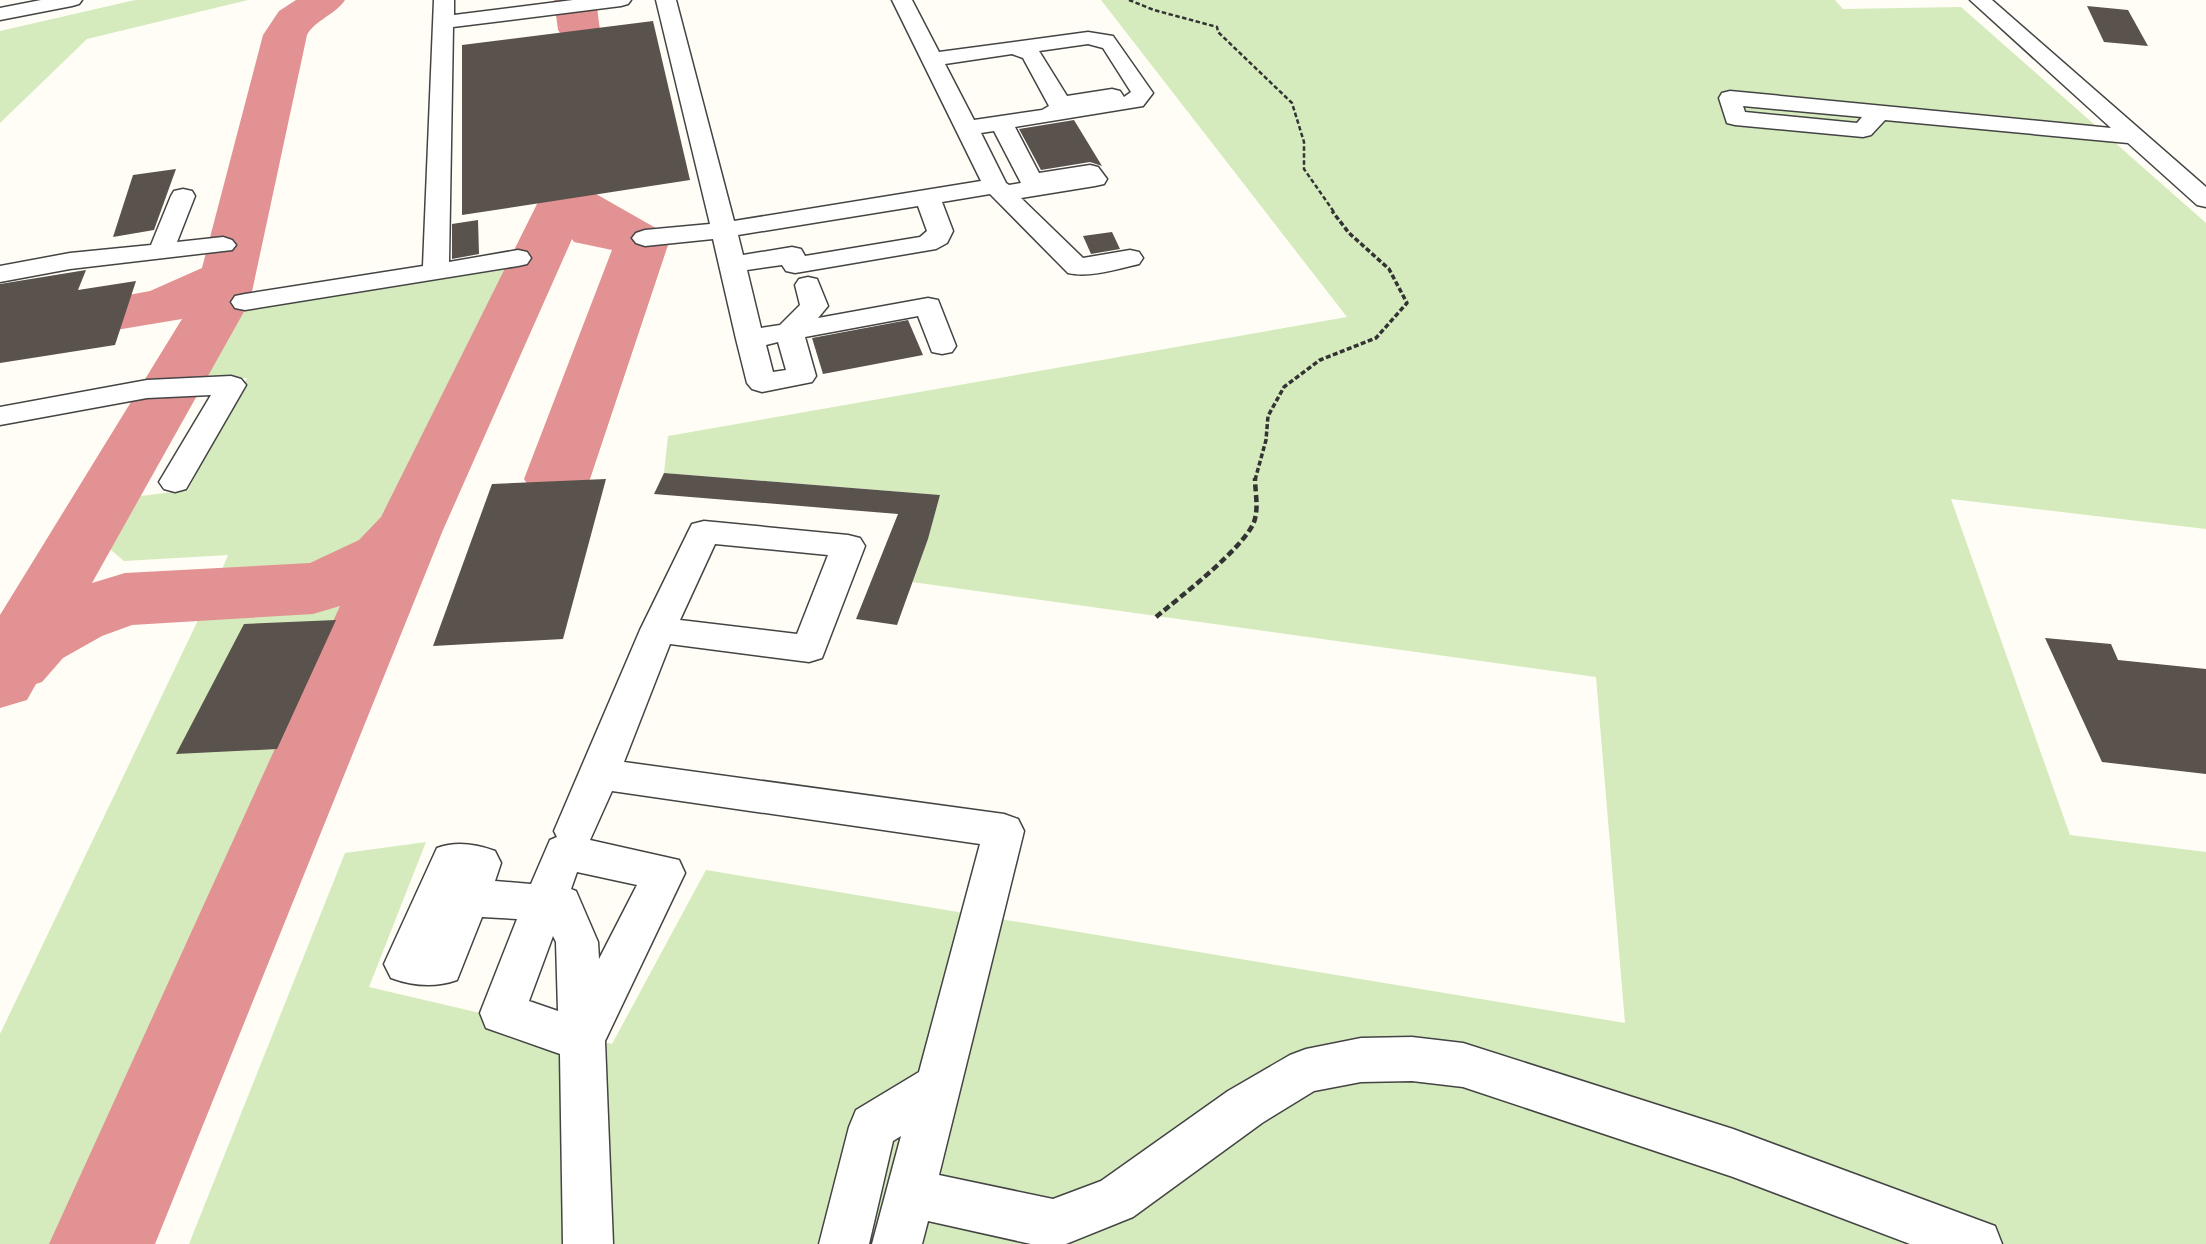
<svg xmlns="http://www.w3.org/2000/svg" width="2206" height="1244" font-family="'PT Serif',serif">
<rect width="100%" height="100%" fill="#fffdf5"/>
<g fill="#d5ebbd">
<path d="M135 0H248L87 39 0 123V31Z"/>
<path d="M1101 0H1835L1843 9 1961 7 2206 223V529L1951 499 2070 835 2206 852V1244H189L345 853 426 842 369 987 612 1044 706 870 1625 1023 1596 677 912 582 928 539 940 495 664 473 668 436 1347 317Z"/>
<path d="M499 267 517 273 396 523 390 522 384 536H374L366 552H358L351 563 332 564 330 569 303 570 301 575 236 579 237 571 221 572 228 555 124 561 97 538 115 509 141 496 188 490 247 378 201 380 190 373 229 311Z"/>
<path d="M366 596 235 904 84 1244H0V1034L201 614 223 604Z"/>
</g>
<g fill="none" stroke-linecap="round" stroke-linejoin="round">
<g fill="#e29292" fill-rule="evenodd">
<path d="M296 0H345C335 15 315 20 307 35L250 301 92 583 125 573 310 563 359 540 381 517 546 186 564 182 582 186 661 231 669 242 590 479 580 494 557 501 534 494 524 479 612 250 574 242 572 239 443 530 155 1244H49L340 606 313 614 132 625 102 636 63 658 42 682 36 684 27 700 0 708V615L182 319 116 330 96 325 87 313 96 301 150 291 202 268 263 35 279 11Z"/>
<path d="M554 0H596L600 30 594 39 579 43 564 39 558 30Z"/>
</g>
</g>
<g fill="#5a524d">
<path d="M2087 6 2128 10 2148 46 2104 42Z"/>
<path d="M653 21 690 180 462 215V45Z"/>
<path d="M1074 120 1102 166 1090 162 1041 170 1019 129Z"/>
<path d="M176 169 154 230 113 237 133 175Z"/>
<path d="M478 220 479 254 452 259V224Z"/>
<path d="M1112 232 1120 249 1091 254 1083 236Z"/>
<path d="M86 270 78 290 136 281 115 345 0 363V284Z"/>
<path d="M908 320 923 355 823 374 812 338Z"/>
<path d="M664 473 940 495 928 539 897 625 856 619 898 514 654 494Z"/>
<path d="M606 479 563 639 433 646 492 484Z"/>
<path d="M336 620 277 749 176 754 244 624Z"/>
<path d="M2045 638 2111 644 2118 660 2206 669V774L2102 762Z"/>
</g>
<g fill="none" stroke-linecap="round" stroke-linejoin="round">
<g stroke="#444" stroke-width="3">
<g id="minor">
<path d="M41 0H82L79 4 72 6 0 20V8Z"/>
<path d="M434 0H454V15L573 0H631L628 4 621 6 453 27 449 262 518 250 527 252 531 258 527 264 518 266 245 310 235 308 231 302 235 296 245 294 423 266Z"/>
<path d="M656 0H676L734 221 981 181 892 0H912L939 52 1088 32 1113 36 1153 93 1143 106 1015 127 1039 173 1090 165 1098 167 1107 179 1104 184 1095 186 1021 198 1083 258 1130 250 1139 252 1143 258 1139 264C1118 269 1089 278 1068 273L990 194 942 202 953 231 947 243 936 249 795 273 786 271 782 265 747 270 761 328 780 325 800 305 795 285 799 279 808 277 817 279 828 306 818 318 928 298 938 300 956 346 952 352 942 354 932 352 918 316 805 337 816 376 812 382 762 392 752 389 747 383 736 339 713 239 645 246 636 243 632 238 636 233 645 230 710 224ZM1088 44 1103 48 1131 92 1124 97 1120 91 1112 89 1067 96 1039 51ZM1012 54 1023 58 1049 106 1042 110 974 120 945 64ZM994 131 1020 181 1021 183 1009 185 1006 183 981 133ZM918 206 927 231 920 237 805 256 801 249 792 247 743 255 738 235ZM778 342 786 370 773 372 766 345Z"/>
<path d="M1970 0H1992L2206 187V207L2197 205 2128 143 1885 120 1871 135 1863 137 1735 125 1727 123 1719 98 1722 93 1730 91 2111 128ZM1743 106 1862 117 1857 123 1745 112Z"/>
<path d="M183 189 192 191 195 196 177 242 223 237 232 240 236 245 232 250 70 269 0 282V266L70 253 151 245 171 196 174 191Z"/>
<path d="M231 376 241 379 246 385 186 489 175 492 164 489 159 482 211 395 147 398 0 425V407L147 380Z"/>
<path d="M704 521 848 535 860 538 865 546 822 658 809 662 670 644 624 762 1004 814 1018 819 1024 831 939 1175 1053 1199 1101 1181 1228 1091 1290 1055 1306 1049 1361 1038 1412 1037 1463 1043 1733 1129 1995 1226 2002 1244H1910L1733 1177 1463 1087 1412 1081 1361 1082 1314 1091 1262 1123 1133 1217 1066 1244H1031L928 1221 922 1244H872L901 1136 893 1141 869 1244H819L849 1127 856 1110 919 1072 980 844 612 791 590 840 679 860 685 873 605 1041 613 1244H563L560 1054 486 1028 480 1013 517 919 482 917 457 980C435 988 413 986 391 978L384 964 437 848C456 841 476 844 495 851L501 863 495 881 531 884 550 840 557 837 554 831 640 630 688 532 692 524ZM715 544 828 555 797 634 680 620ZM577 872 637 885 599 959 598 942 576 891 571 889ZM553 936 556 942 558 1011 529 1001Z"/>
</g>
</g>
<path stroke="#333" stroke-width="2.5" stroke-dasharray="4.5 2.5" stroke-linecap="butt" d="M1129 0 1154 10 1217 27 1218 32 1292 103 1304 142V169L1334 212"/>
<path stroke="#333" stroke-width="3.5" stroke-dasharray="5 2.5" stroke-linecap="butt" d="M1255 480 1266 440 1268 416 1284 387 1320 360 1376 338 1407 303 1389 269 1349 233 1332 211"/>
<path stroke="#333" stroke-width="4.5" stroke-dasharray="7 3.5" stroke-linecap="butt" d="M1156 617C1180 597 1243 549 1254 522 1259 508 1255 492 1255 478"/>
<use href="#minor" fill="#fff" fill-rule="evenodd"/>
</g>
</svg>
